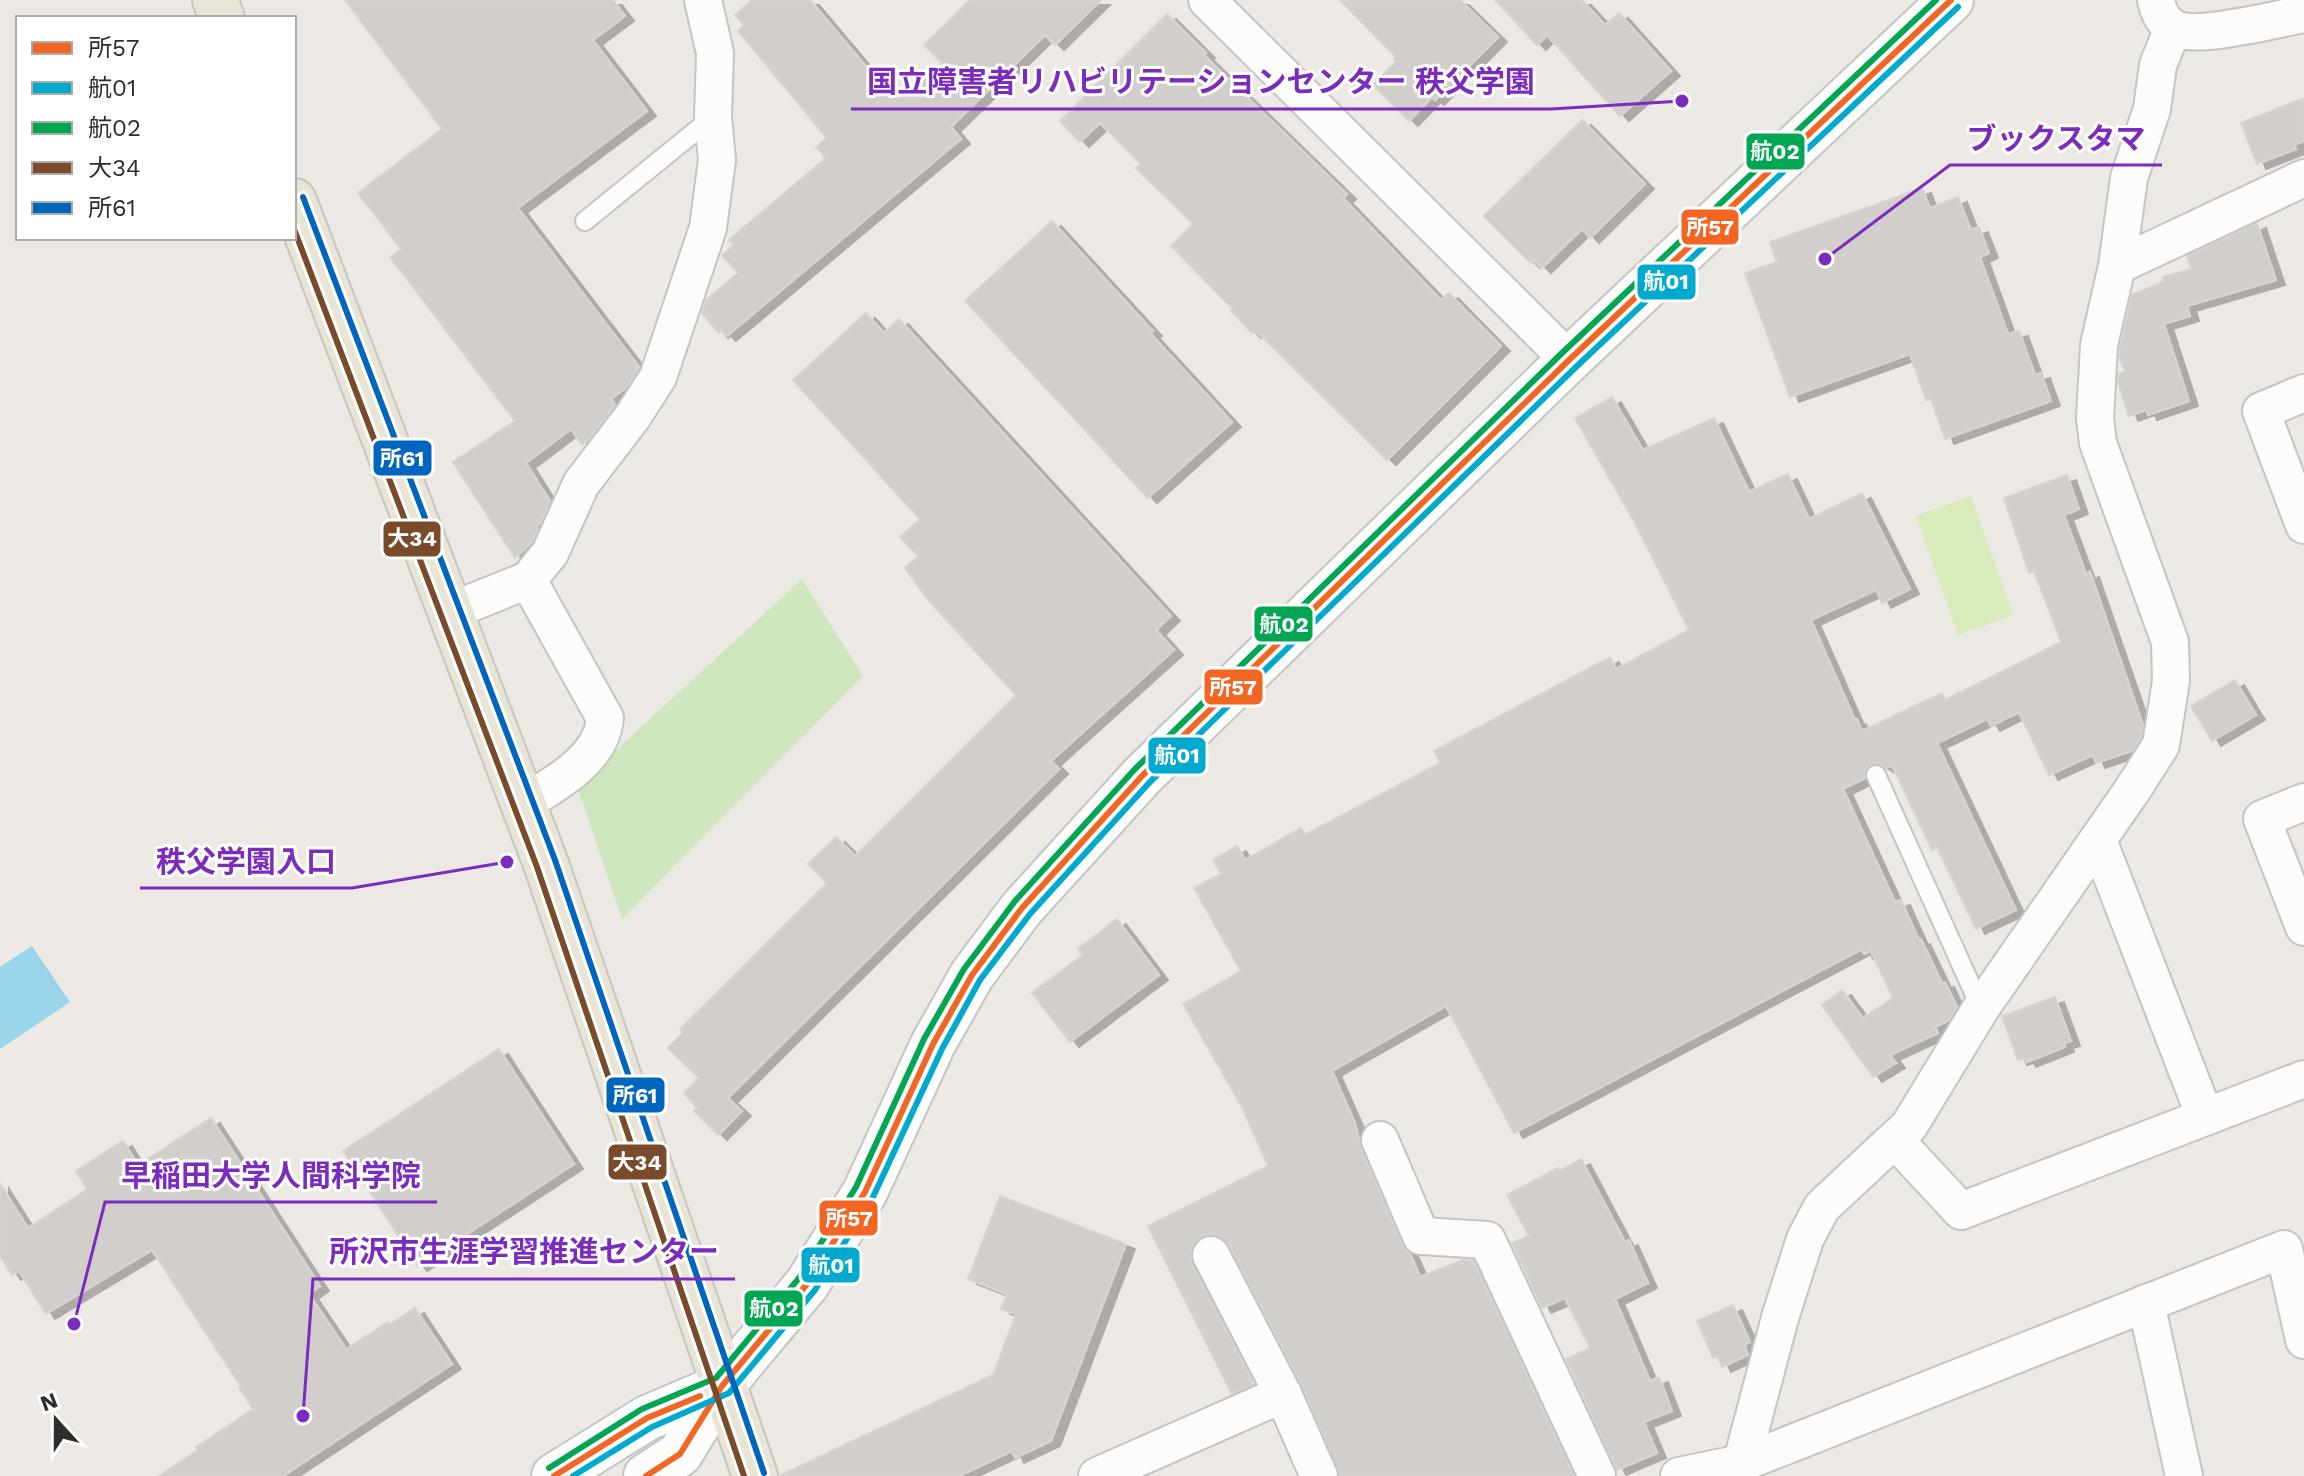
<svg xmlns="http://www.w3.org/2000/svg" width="2304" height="1476" font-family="'Work Sans','Noto Sans JP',sans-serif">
<defs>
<filter id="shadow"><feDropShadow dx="9" dy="5" stdDeviation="0" flood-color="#0004"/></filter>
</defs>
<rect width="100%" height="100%" fill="#ece8e4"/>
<path fill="#cee6be" d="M802 579 863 676 622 919 577 786Z"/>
<path fill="#d9eabb" d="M1971 496 2013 615 1958 635 1916 516Z"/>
<path fill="#99d6ec" d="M32 946 70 1002 0 1049V967Z"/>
<g fill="#d1cecb" stroke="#d7d4d0" stroke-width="2" filter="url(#shadow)">
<path d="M345 0H613L625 16 593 40 647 111 518 208 639 367 627 387 611 399 615 405 589 439 582 444 571 429 526 463 550 501 540 524 536 526 538 529 532 542 515 558 453 462 515 421 390 257 401 249 358 193 442 129Z"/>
<path d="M752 0H810L895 101 942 63 924 45 970 0H1101L1055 45 1045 35 951 127 961 139 727 336 721 330 719 333 702 313 706 300 738 273 722 255 734 245 729 240 826 158 816 147 827 138 738 31 744 25 735 15Z"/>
<path d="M1340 0H1460L1498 37 1435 100 1432 97 1409 121 1373 85 1396 62 1394 59 1396 57Z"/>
<path d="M1495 0H1582L1605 25 1619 13 1671 71 1620 116 1547 35 1537 45Z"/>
<path d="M1167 14 1206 53 1204 55 1347 194 1343 198 1441 300 1449 293 1501 346 1387 460 1255 330 1252 333 1231 311 1233 309 1171 246 1193 224 1136 168 1141 164 1100 123 1080 142 1060 121Z"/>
<path d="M2304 98V141L2294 145 2296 149 2257 164 2241 123Z"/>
<path d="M1582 120 1645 184 1590 238 1582 229 1542 268 1534 260 1531 263 1484 216Z"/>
<path d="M1922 188 1930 208 1958 197 1971 230 1979 227 1989 253 1980 257 2008 334 2019 331 2035 375 2041 373 2051 401 1945 439 1931 399 1926 400 1910 354 1790 397 1745 273 1777 262 1770 242Z"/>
<path d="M1052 221 1153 331 1150 333 1232 422 1148 498 965 301Z"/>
<path d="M2257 223 2276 280 2187 306 2190 316 2164 324 2189 401 2148 415 2146 410 2129 416 2118 383V374L2125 372 2119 357 2120 348 2132 295 2164 281 2163 277 2191 269 2187 256Z"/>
<path d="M866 313 884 333 899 319 1171 616 1156 630 1174 650 1051 761 1059 769 728 1098 742 1111 718 1135 694 1111 697 1108 684 1093 699 1078 668 1048 683 1033 680 1029 827 883 808 864 836 837 855 856 1016 695 929 601 905 568 918 556 900 537 920 519 793 380Z"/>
<path d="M1612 397 1643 450 1714 418 1749 492 1788 474 1809 519 1862 493 1910 589 1882 603 1876 590 1811 620 1855 720 1857 719 1862 731 1942 693 1945 700 2061 642 2034 571 2029 573 2004 498 2067 475 2079 509 2064 515 2086 574 2090 572 2143 725 2141 737 2132 751 2096 763 2093 755 2049 775 2019 712 1991 726 1987 719 1937 743 2016 910 1976 929 1937 847 1932 850 1892 765 1886 768 1878 763 1870 764 1866 769 1865 778 1843 789 1895 902 1901 900 1919 940 1921 939 1942 983 1945 982 1957 1007 1949 1020 1935 1027 1938 1033 1890 1055 1896 1063 1873 1077 1822 1005 1842 990 1863 1018 1893 998 1871 951 1864 954 1862 949 1514 1133 1446 1006 1332 1071 1355 1123 1361 1148 1402 1244 1410 1253 1420 1277 1463 1260H1473L1574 1476H1340L1302 1386 1229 1245 1222 1237 1211 1234 1202 1236 1193 1244 1190 1255 1192 1265 1254 1384 1232 1394 1148 1226 1268 1166 1242 1107 1183 1004 1241 971 1194 888 1221 874 1213 860 1237 846 1245 860 1301 828 1305 835 1440 763 1434 751 1610 657 1616 669 1689 630 1635 523 1575 418Z"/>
<path d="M2235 680 2256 715 2212 741 2191 706Z"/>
<path d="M1117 919 1159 975 1070 1042 1032 993 1083 955 1078 949Z"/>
<path d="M2055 997 2071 1041 2064 1043 2065 1047 2027 1062 2025 1058 2018 1060 2002 1016Z"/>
<path d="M499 1049 574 1164 418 1266 343 1151Z"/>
<path d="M211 1118 320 1286 309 1294 346 1349 388 1322 389 1325 415 1308 452 1364 283 1476H159L198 1450 196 1447 253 1409 239 1388 241 1387 152 1250 46 1314 19 1271 12 1275 0 1256V1184L28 1228 87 1189 76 1171 123 1141 138 1165Z"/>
<path d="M1581 1159 1625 1242 1629 1240 1648 1283 1615 1299 1650 1381 1659 1377 1672 1411 1644 1422 1657 1453 1617 1470 1566 1359 1590 1348 1565 1298 1542 1308 1512 1243 1529 1236 1507 1195 1558 1168 1559 1171Z"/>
<path d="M1000 1196 1126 1244 1051 1441 1015 1458 1012 1451 959 1476H779L993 1375 1016 1314 1001 1309 1007 1294 968 1279Z"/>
<path d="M1733 1305 1750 1342 1744 1345 1748 1355 1722 1367 1717 1356 1713 1358 1697 1321Z"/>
</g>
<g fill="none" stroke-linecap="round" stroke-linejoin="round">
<g stroke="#c5c4c5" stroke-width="22">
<g id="service">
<path d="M585 221 713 117"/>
<path d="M1876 775 1981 1008"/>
</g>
</g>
<g stroke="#c5c4c5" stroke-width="40">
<g id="minor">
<path d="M1207 0 1569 360"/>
<path d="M2156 0C2158 10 2162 21 2172 27 2193 41 2276 19 2304 14"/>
<path d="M2117 266 2304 178"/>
<path d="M2304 393 2261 411 2304 525"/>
<path d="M451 611 528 580 550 553 581 484 633 416 658 377 708 228 717 160 713 117 715 53 703 0"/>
<path d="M2304 802 2262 819 2304 927"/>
<path d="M524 803C555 784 602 759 605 718L528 580"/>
<path d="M2098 840 2205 1117"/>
<path d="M1380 1140 1421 1236 1487 1240 1597 1476"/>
<path d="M1895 1140 1961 1211 2304 1079"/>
<path d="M1211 1255 1283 1394 1319 1476"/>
<path d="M2146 1303 2184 1476"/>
<path d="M1097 1476 1283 1394"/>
<path d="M1679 1476 1742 1463 2284 1249 2304 1340"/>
<path d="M1738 1476 1780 1318 1805 1239 1822 1207 1909 1126 1981 1008 2133 789 2161 745 2171 681 2170 642 2098 443 2095 418 2099 345 2117 266 2129 178 2152 109 2158 65 2173 28"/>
</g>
</g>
<g stroke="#c5c4c5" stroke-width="48">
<g id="tertiary">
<path d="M554 1476 647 1418 722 1386"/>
<path d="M646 1476 680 1454 722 1386 807 1284 865 1192 933 1044 972 975 1022 908 1142 776 1569 360 1951 0"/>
</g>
</g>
<g stroke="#c6c5c4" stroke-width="48">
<g id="primary">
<path d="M215 0 222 18"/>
<path d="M294 201 546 864 755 1476"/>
</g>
</g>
<use href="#service" stroke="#fcfcfb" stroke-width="18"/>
<use href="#minor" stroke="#fcfcfb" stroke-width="36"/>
<use href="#tertiary" stroke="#fcfcfb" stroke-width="44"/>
<use href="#primary" stroke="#e8e4d6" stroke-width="44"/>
<g stroke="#fff" stroke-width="12">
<g id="bus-1">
<path d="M554 1476 647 1418 700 1396"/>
<path d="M646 1476 680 1454 722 1386 807 1284 865 1192 933 1044 972 975 1022 908 1142 776 1569 360 1951 0"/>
</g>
</g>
<g stroke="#fff" stroke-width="12">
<path id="bus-2" d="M573 1476 652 1427 729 1393 815 1290 873 1197 942 1049 980 980 1030 914 1149 783 1576 367 1958 7"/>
</g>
<g stroke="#fff" stroke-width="12">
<path id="bus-3" d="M549 1468 642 1409 716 1378 799 1278 856 1187 924 1039 964 969 1015 901 1135 769 1562 353 1936 0"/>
</g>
<g stroke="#fff" stroke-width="12">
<path id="bus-4" d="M294 229 537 867 744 1476"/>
</g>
<g stroke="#fff" stroke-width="12">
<path id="bus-5" d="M303 197 555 860 764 1473"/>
</g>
<use href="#bus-1" stroke="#f26522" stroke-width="6"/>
<use href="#bus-2" stroke="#00a9ce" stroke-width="6"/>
<use href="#bus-3" stroke="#00a651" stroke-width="6"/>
<use href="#bus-4" stroke="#7a4b2a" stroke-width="6"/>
<use href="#bus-5" stroke="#0065bd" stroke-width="6"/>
</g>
<path fill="none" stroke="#7b2cbf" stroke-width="3" d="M1682 101L1551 109H851M1825 259L1950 165H2162M507 862L352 888H140M74 1324L105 1202H437M303 1416L313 1279H735"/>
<g fill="#7b2cbf" stroke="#fff" stroke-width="3">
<circle cx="1682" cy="101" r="8"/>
<circle cx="1825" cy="259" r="8"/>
<circle cx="507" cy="862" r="8"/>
<circle cx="74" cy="1324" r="8"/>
<circle cx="303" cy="1416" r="8"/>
</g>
<g font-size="30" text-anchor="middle" font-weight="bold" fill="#7b2cbf" stroke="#fff" stroke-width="6" stroke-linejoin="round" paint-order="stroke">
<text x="1201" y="92">国立障害者リハビリテーションセンター 秩父学園</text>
<text x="2056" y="149">ブックスタマ</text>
<text x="246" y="872">秩父学園入口</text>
<text x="271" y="1186">早稲田大学人間科学院</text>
<text x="524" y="1262">所沢市生涯学習推進センター</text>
</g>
<g stroke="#fff" stroke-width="3">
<rect x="1745" y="132" width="61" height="39" rx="8" fill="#00a651"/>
<rect x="1680" y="208" width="60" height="38" rx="8" fill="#f26522"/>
<rect x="1636" y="263" width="61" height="38" rx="8" fill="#00a9ce"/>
<rect x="372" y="439" width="61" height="38" rx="8" fill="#0065bd"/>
<rect x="382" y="520" width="60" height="38" rx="8" fill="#7a4b2a"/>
<rect x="1253" y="605" width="61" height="38" rx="8" fill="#00a651"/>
<rect x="1203" y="668" width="61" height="38" rx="8" fill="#f26522"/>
<rect x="1147" y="736" width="60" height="39" rx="8" fill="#00a9ce"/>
<rect x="605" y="1076" width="61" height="38" rx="8" fill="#0065bd"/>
<rect x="607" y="1143" width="61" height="38" rx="8" fill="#7a4b2a"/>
<rect x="818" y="1199" width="61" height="38" rx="8" fill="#f26522"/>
<rect x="800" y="1246" width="61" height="38" rx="8" fill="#00a9ce"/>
<rect x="743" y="1289" width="61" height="39" rx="8" fill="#00a651"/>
</g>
<g font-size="22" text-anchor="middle" font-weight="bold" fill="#fff">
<text x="1775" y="159">航02</text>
<text x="1710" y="235">所57</text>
<text x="1666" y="289">航01</text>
<text x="402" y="466">所61</text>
<text x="412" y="546">大34</text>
<text x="1284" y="632">航02</text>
<text x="1233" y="695">所57</text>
<text x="1177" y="763">航01</text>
<text x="635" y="1103">所61</text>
<text x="637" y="1170">大34</text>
<text x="849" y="1226">所57</text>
<text x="831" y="1273">航01</text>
<text x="774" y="1316">航02</text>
</g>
<rect x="16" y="16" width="280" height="224" fill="#ffffff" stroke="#ababab" stroke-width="2"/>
<rect x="32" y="42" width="40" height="12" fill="#f26522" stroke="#ababab" stroke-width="2"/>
<text x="88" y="56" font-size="24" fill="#2e2e2e">所57</text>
<rect x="32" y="82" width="40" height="12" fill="#00a9ce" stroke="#ababab" stroke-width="2"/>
<text x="88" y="96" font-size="24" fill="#2e2e2e">航01</text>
<rect x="32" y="122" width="40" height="12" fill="#00a651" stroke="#ababab" stroke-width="2"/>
<text x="88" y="136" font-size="24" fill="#2e2e2e">航02</text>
<rect x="32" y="162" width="40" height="12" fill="#7a4b2a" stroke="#ababab" stroke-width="2"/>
<text x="88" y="176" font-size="24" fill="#2e2e2e">大34</text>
<rect x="32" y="202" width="40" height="12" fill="#0065bd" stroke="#ababab" stroke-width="2"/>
<text x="88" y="216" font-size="24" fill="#2e2e2e">所61</text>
<g transform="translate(56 1420) rotate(339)" stroke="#ffffff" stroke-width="6" paint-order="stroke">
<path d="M0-6L14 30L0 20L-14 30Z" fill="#2e2e2e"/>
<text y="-12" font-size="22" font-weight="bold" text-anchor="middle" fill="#2e2e2e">N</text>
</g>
</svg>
